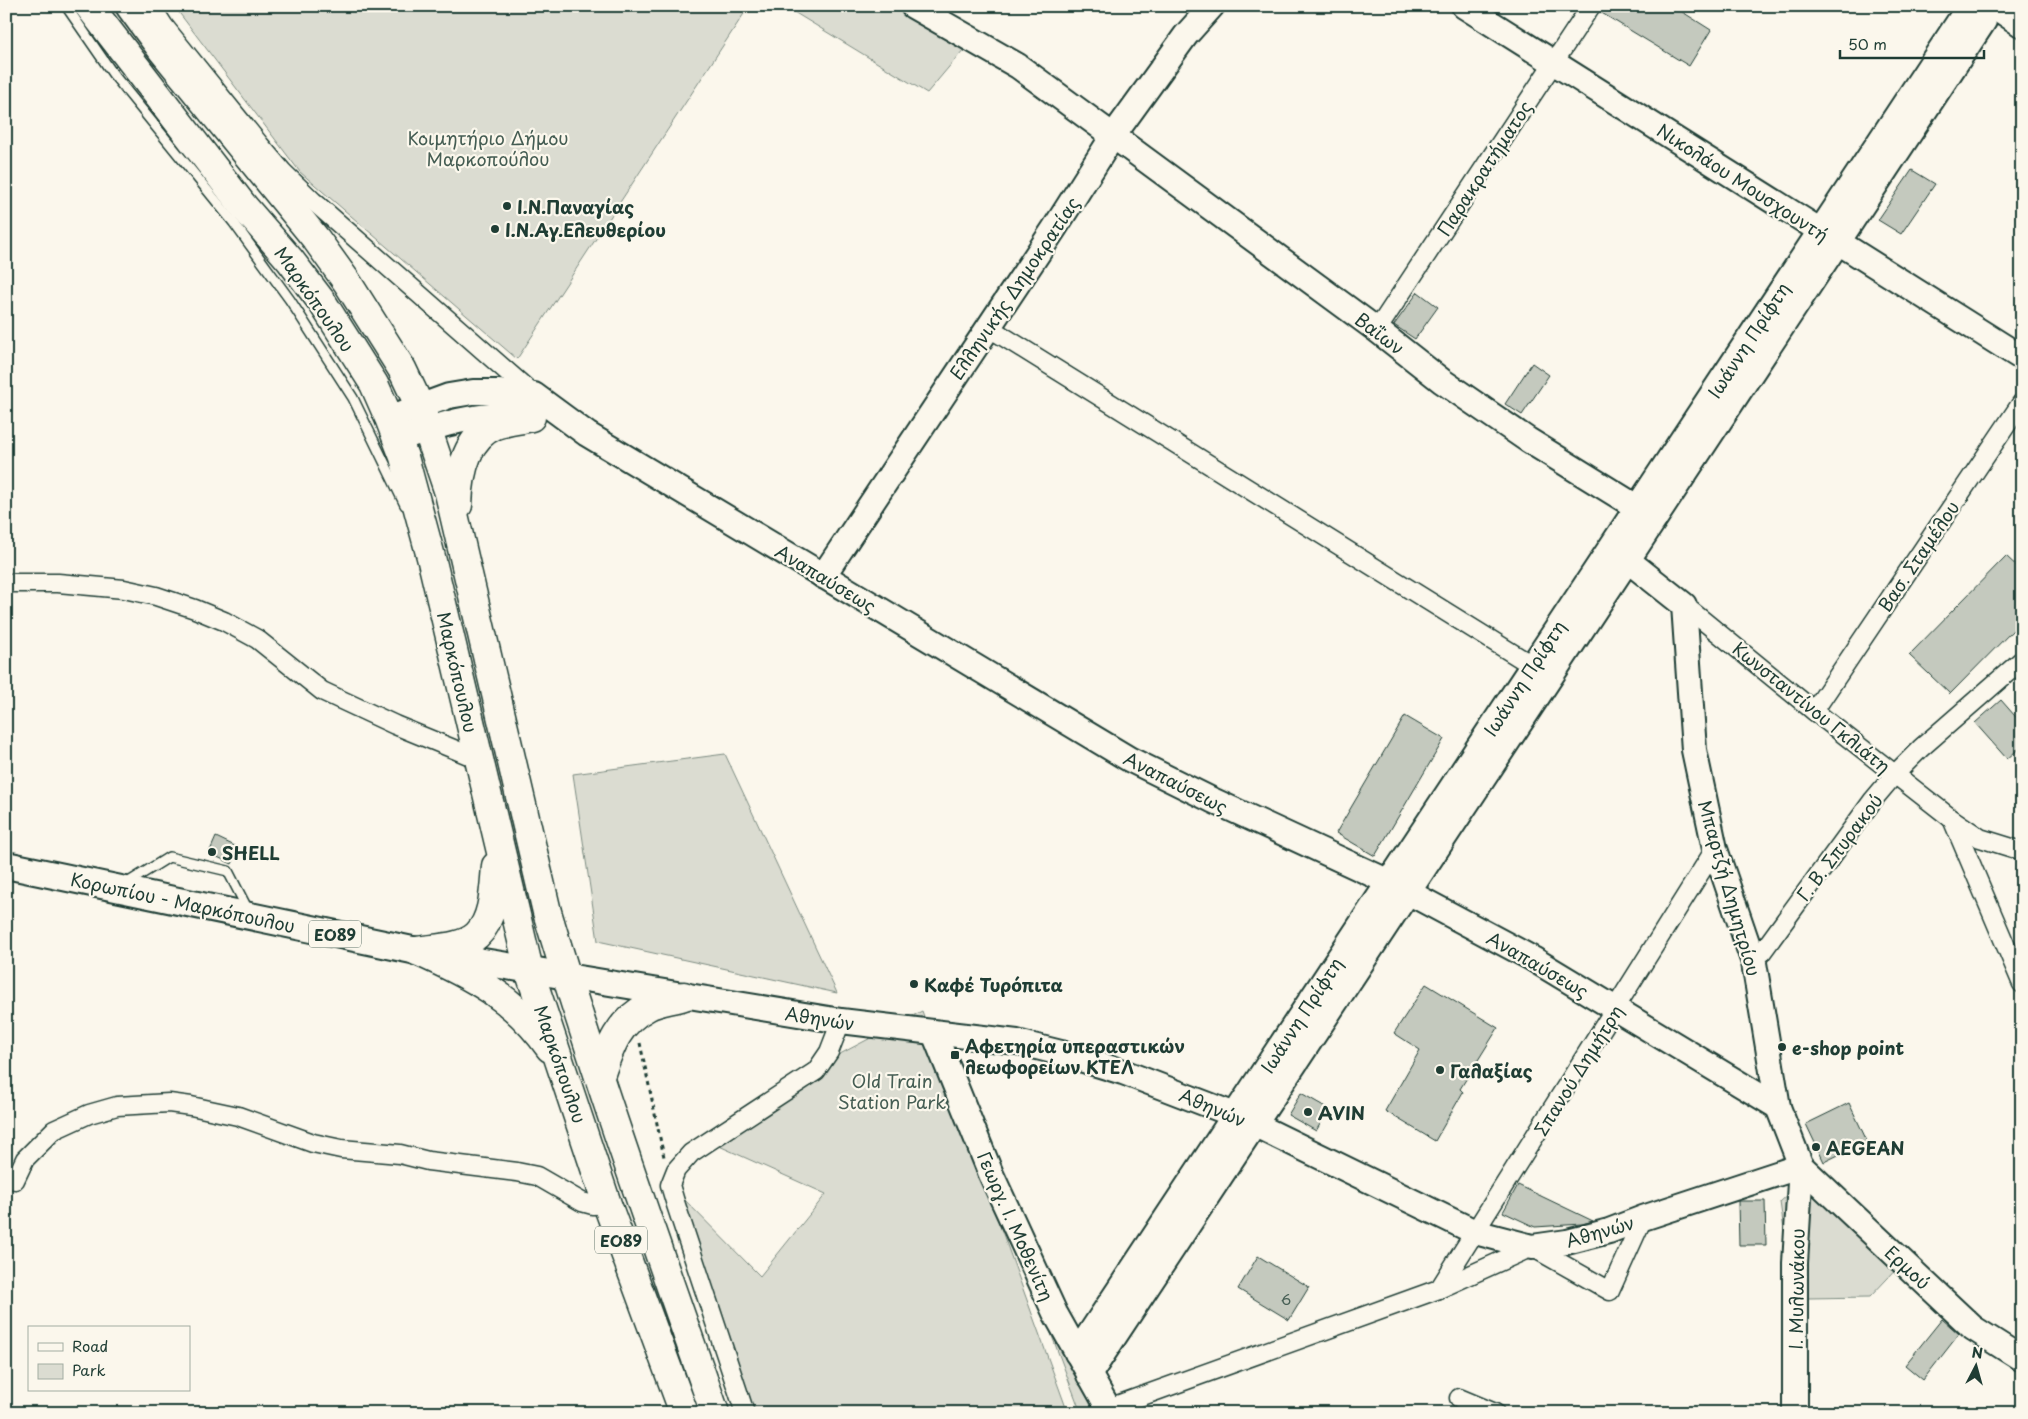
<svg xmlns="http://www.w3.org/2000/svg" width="2028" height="1419" font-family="'Playpen Sans',sans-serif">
<rect width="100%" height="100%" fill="#fbf7ec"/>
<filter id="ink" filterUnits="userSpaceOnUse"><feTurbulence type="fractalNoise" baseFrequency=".02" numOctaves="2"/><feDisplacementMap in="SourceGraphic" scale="10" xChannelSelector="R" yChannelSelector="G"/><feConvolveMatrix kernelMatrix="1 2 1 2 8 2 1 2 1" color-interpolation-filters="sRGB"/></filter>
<g filter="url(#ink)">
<g fill="#dbdcd1" stroke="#7d8c82">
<path d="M103 6H111L154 64 152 67Z"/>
<path d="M174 6H749L517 359 300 172Z"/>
<path d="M784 6H895L964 49 927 93Z"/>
<path d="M725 754 837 993 598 941 573 774Z"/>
<path d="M922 1011 1068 1413H749L670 1185 760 1276 826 1194 717 1145 821 1064Z"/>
<path d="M991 1174 1112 1413H1081Z"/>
<path d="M1810 1175 1903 1262 1870 1297 1808 1298 1795 1307 1780 1202Z"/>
<path d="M653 1284 700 1413H695L650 1285Z"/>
</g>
<g fill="#c4c9be" stroke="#1f3d34">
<path d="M1602 6H1673L1711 30 1689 66 1600 12Z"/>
<path d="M1912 170 1935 184 1901 234 1878 220Z"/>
<path d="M1418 292 1438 307 1415 339 1394 325Z"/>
<path d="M1532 363 1549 375 1522 415 1505 404Z"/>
<path d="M2006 556 2022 571V621L1950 694 1909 655Z"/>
<path d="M2001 700 2022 724V746L2007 759 1975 723Z"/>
<path d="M1405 716 1444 739 1375 856 1336 833Z"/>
<path d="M216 837 239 848 232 864 209 853Z"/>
<path d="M1426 984 1498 1028 1460 1089 1463 1092 1435 1141 1385 1111 1420 1050 1394 1033Z"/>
<path d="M1301 1093 1329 1109 1316 1131 1288 1115Z"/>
<path d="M1849 1103 1867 1141 1824 1162 1806 1124Z"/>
<path d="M1518 1185 1593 1221 1582 1224 1535 1227 1503 1212Z"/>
<path d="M1738 1201H1765L1766 1245H1739Z"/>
<path d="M1258 1256 1309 1287 1289 1320 1238 1289Z"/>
<path d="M1942 1319 1959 1334 1923 1380 1905 1365Z"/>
</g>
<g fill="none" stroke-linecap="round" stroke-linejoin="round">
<g stroke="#1f3d34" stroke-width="12">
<g id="lane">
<path d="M66 6 113 74 234 223 290 300 353 398 405 505"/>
<path d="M124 885 169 857 228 871 249 912"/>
</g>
</g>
<g stroke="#1f3d34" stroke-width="21">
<g id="street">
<path d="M151 6 164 26 260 145 283 172 313 201 534 395"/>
<path d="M988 327 1541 671"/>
<path d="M1377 330 1591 6"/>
<path d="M6 583H58L124 589 156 596 195 609 224 621 257 639 322 691 395 725 478 759"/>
<path d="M1684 605 1814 711 1952 819 1980 838 2022 851"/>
<path d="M1814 711 2022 402"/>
<path d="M1952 819 2022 984"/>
<path d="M1754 963 1873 800 1895 774 1921 748 2022 660"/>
<path d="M6 1174 15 1180 25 1159 54 1130 89 1114 117 1106 169 1103 191 1106 238 1116 313 1143 341 1149 400 1154 428 1161 517 1172 537 1176 582 1202 593 1205 607 1204"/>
<path d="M1439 1289 1715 849"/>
<path d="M1459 1398 1495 1413"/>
<path d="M1109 1408 1439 1289 1532 1247 1610 1291 1643 1218"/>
<path d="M745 1413 676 1205 670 1185 676 1170 691 1153 816 1071 829 1052 841 1021"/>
</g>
</g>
<g stroke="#1f3d34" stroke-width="28">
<g id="secondary">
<path d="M913 6 1018 66 1377 330 1442 381 1528 440 1651 516"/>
<path d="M1464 6 2022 358"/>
<path d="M1994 6 2022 25"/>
<path d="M389 418 449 396 473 392H498L534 395 587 434 1129 759 1212 800 1389 882 1533 959 1778 1107"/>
<path d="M398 439C437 426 474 413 515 416"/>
<path d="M1616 551 1684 605 1694 750 1715 849 1754 963 1778 1107 1801 1166 1795 1263V1413"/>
<path d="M823 576 1054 229 1113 136 1186 35 1212 6"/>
<path d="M567 976 841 1021 1017 1042 1061 1053 1123 1072 1235 1115 1475 1232 1532 1247 1567 1242 1609 1231 1643 1218 1801 1166"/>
<path d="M934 1033 991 1174 1055 1313 1111 1413"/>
<path d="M1801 1166 1973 1328 2022 1359"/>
<path d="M1077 1353 1966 11 1975 6"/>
<path d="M1089 1375 1984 21 1985 6"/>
</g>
</g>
<g stroke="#1f3d34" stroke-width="30">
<path id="primary" d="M6 865 417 951 567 976"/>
</g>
<g stroke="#1f3d34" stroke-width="31">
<g id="highway">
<path d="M89 6 244 207 290 260 322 302 374 384 389 418 404 457 431 557 529 970 607 1204 684 1413"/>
<path d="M130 6 163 51 316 239 347 282 402 369 420 407 449 493 547 912C597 1080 657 1247 715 1413"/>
<path d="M458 505C459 475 465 437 496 425 507 421 520 420 531 417"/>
<path d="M417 951C471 975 515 998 550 1048"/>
<path d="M417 951C435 948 463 948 477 935 494 919 494 888 496 866"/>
<path d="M600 1076C610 1047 618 1022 647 1007 657 1001 672 1000 684 996"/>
</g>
</g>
<g stroke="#1f3d34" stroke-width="3" stroke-dasharray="4 4" stroke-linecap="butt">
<path d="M640 1043 664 1157"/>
<path d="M6 1210 10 1196"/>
</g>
<use href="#lane" stroke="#fbf7ec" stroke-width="9"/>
<use href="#street" stroke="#fbf7ec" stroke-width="18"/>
<use href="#secondary" stroke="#fbf7ec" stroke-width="24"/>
<use href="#primary" stroke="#fbf7ec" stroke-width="26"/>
<use href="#highway" stroke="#fbf7ec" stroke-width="28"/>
</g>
</g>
<g fill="#1f3d34" stroke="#fbf7ec" stroke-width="2">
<circle cx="507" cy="206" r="5"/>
<circle cx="495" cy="229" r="5"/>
<circle cx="212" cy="852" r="5"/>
<circle cx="914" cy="984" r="5"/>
<circle cx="1782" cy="1047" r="5"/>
<rect x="950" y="1050" width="10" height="10" rx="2.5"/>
<circle cx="1440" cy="1070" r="5"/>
<circle cx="1308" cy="1112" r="5"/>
<circle cx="1816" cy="1147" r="5"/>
</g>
<g text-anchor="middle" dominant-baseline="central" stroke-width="4.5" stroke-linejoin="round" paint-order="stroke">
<g font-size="15" fill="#486056">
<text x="1286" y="1298">6</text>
</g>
<g fill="#fbf7ec" stroke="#61756b" stroke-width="1">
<rect x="309" y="920.5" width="52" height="27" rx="4"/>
<rect x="595" y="1226.5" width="52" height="27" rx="4"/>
</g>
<g font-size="16" font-weight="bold" fill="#1f3d34">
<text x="335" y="934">ΕΟ89</text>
<text x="621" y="1240">ΕΟ89</text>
</g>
<g font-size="18" fill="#455d53" stroke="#fbf7ec">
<text x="488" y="137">Κοιμητήριο Δήμου<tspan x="488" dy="21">Μαρκοπούλου</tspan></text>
<text x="892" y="1080">Old Train<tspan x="892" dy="21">Station Park</tspan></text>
</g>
<g font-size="18" fill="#1f3d34" stroke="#fbf7ec">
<text transform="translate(1484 168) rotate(-57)">Παρακρατήματος</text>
<text transform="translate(1743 182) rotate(33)">Νικολάου Μουσχουντή</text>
<text transform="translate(1014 288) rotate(-56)">Ελληνικής Δημοκρατίας</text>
<text transform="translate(315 299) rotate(55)">Μαρκόπουλου</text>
<text transform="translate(1380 333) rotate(37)">Βαΐων</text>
<text transform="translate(1748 340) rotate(-57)">Ιωάννη Πρίφτη</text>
<text transform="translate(1918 556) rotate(-56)">Βασ. Σταμέλου</text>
<text transform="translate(826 578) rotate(31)">Αναπαύσεως</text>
<text transform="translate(458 672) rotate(77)">Μαρκόπουλου</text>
<text transform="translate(1524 678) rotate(-57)">Ιωάννη Πρίφτη</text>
<text transform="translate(1812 707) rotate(39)">Κωνσταντίνου Γκλιάτη</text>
<text transform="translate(1176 782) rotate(27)">Αναπαύσεως</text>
<text transform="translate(1839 847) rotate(-53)">Γ. Β. Σπυρακού</text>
<text transform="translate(1730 888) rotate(74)">Μπαρτζή Δημητρίου</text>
<text transform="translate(183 902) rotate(12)">Κορωπίου - Μαρκόπουλου</text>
<text transform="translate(1538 964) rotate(30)">Αναπαύσεως</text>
<text transform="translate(1301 1015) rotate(-57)">Ιωάννη Πρίφτη</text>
<text transform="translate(820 1018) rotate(9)">Αθηνών</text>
<text transform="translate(561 1064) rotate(71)">Μαρκόπουλου</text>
<text transform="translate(1578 1070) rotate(-58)">Σπανού Δημήτρη</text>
<text transform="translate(1213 1107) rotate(23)">Αθηνών</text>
<text transform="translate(1016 1226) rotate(66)">Γεωργ. Ι. Μοθενίτη</text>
<text transform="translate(1600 1231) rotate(-16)">Αθηνών</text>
<text transform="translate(1908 1267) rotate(43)">Ερμού</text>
<text transform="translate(1796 1289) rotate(-89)">Ι. Μυλωνάκου</text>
</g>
<g font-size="18" font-weight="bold" fill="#1f3d34" stroke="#fbf7ec" text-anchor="start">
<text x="517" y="206">Ι.Ν.Παναγίας</text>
<text x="505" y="229">Ι.Ν.Αγ.Ελευθερίου</text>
<text x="222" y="852">SHELL</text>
<text x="924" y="984">Καφέ Τυρóπιτα</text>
<text x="965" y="1045">Αφετηρία υπεραστικών<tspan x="965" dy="21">λεωφορείων ΚΤΕΛ</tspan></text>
<text x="1792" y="1047">e-shop point</text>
<text x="1450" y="1070">Γαλαξίας</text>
<text x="1318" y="1112">AVIN</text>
<text x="1826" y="1147">AEGEAN</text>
</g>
</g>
<rect width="2028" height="1419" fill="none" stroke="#fbf7ec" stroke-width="25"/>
<rect x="12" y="12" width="2003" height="1394" fill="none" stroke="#1f3d34" stroke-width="2" filter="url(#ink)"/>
<rect x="28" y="1326" width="162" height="65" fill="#fbf7ec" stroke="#a3ada2"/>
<rect x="38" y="1343" width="25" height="8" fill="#fbf7ec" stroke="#a3ada2"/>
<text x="72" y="1352" font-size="15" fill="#1f3d34">Road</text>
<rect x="38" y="1364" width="25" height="15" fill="#dbdcd1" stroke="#a3ada2"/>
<text x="72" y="1376" font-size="15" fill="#1f3d34">Park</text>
<g transform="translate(1976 1366) rotate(6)" stroke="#fbf7ec" stroke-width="4" paint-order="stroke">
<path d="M0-4L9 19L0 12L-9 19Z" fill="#1f3d34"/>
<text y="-8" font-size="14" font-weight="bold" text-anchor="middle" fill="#1f3d34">N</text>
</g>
<path d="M1840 50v8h144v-8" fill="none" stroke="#1f3d34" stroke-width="2.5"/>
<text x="1848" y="50" font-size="15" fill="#1f3d34" stroke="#fbf7ec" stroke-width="4" paint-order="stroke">50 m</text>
</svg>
